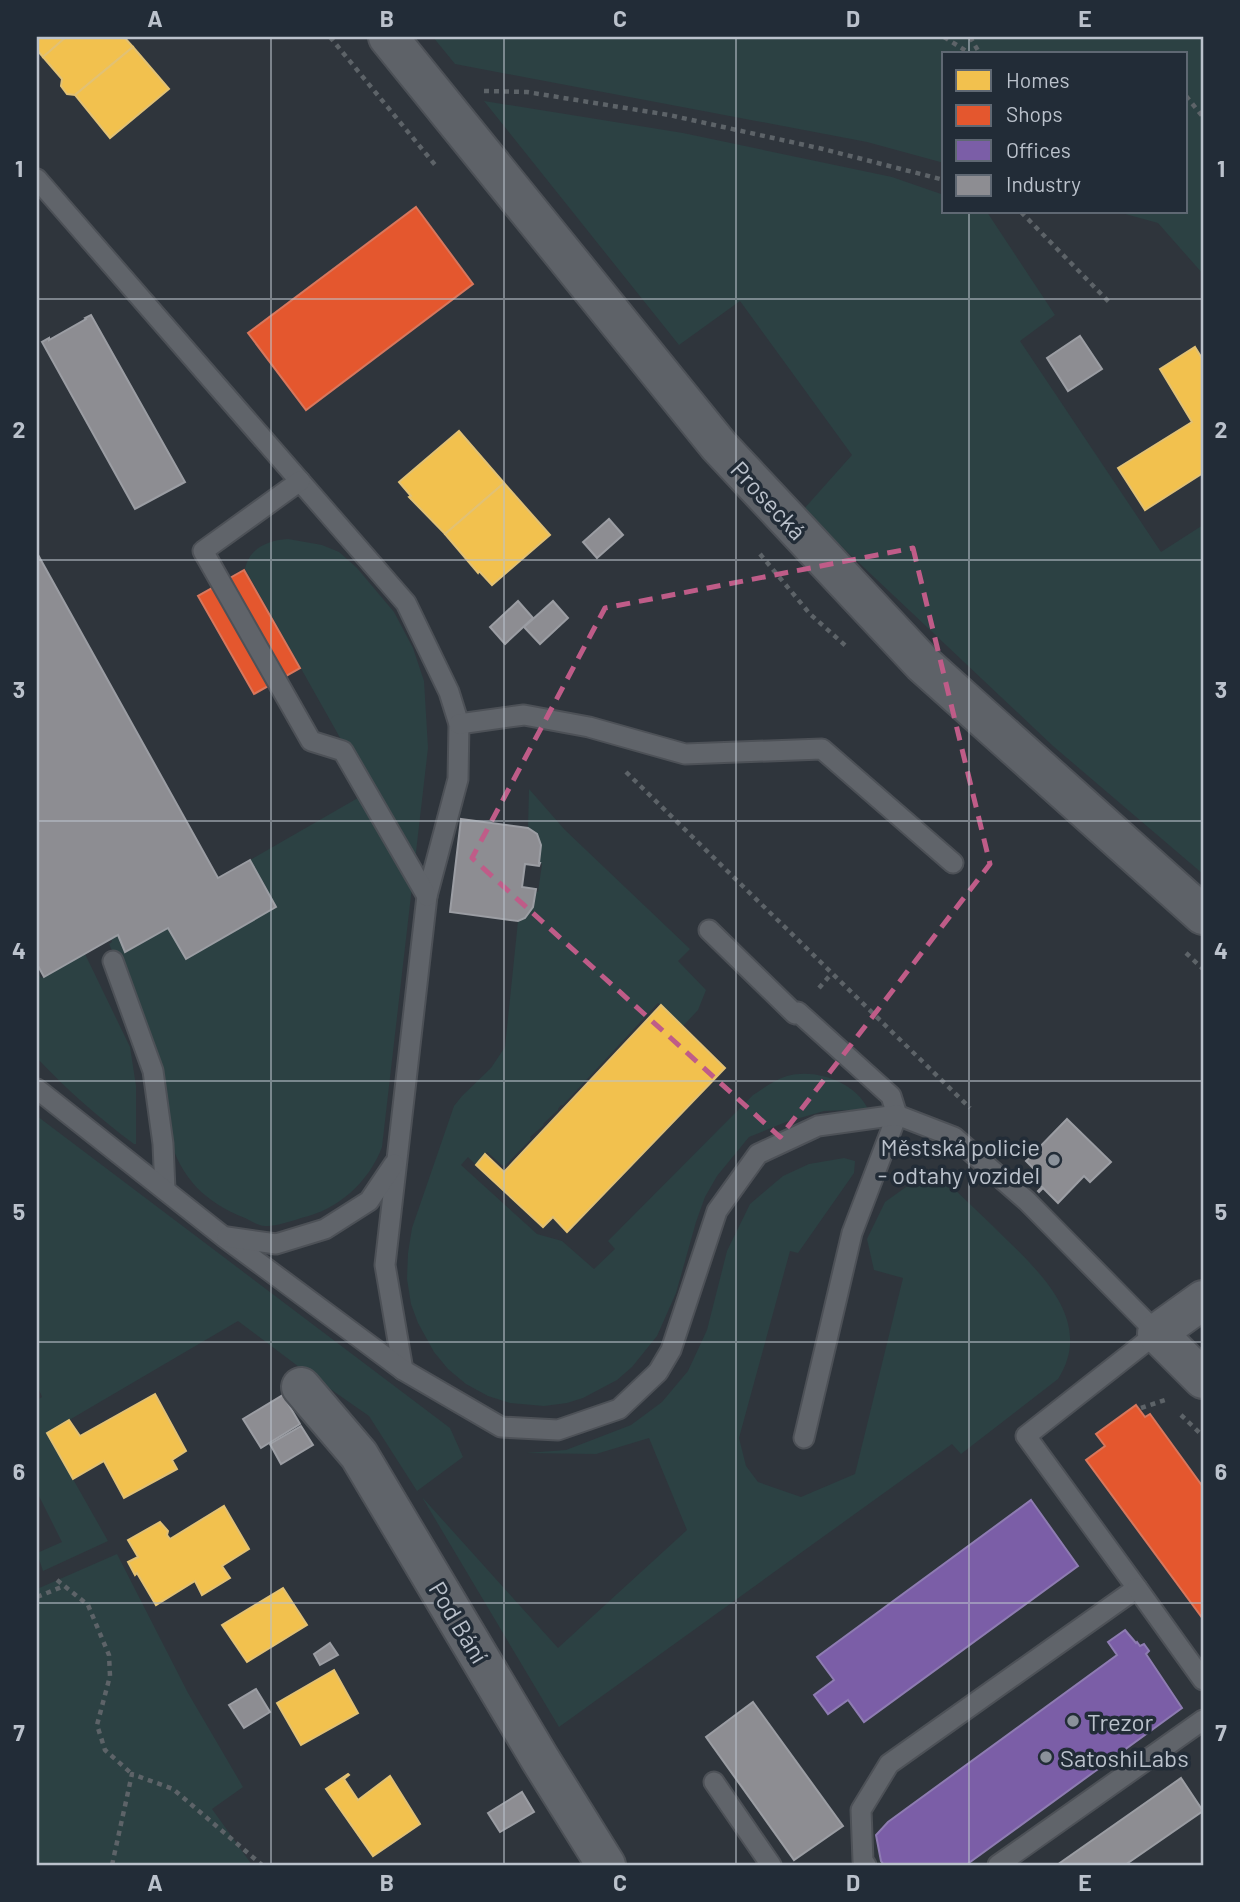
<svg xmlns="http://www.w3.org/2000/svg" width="1240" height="1902" font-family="Barlow,sans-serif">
<rect width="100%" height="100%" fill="#2f353c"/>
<g fill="#2c4143">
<path d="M433 37H1203V274L1158 223 1118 212H1186V54H944V163L867 142 455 64Z"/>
<path d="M484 101 683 133 892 177 944 195V212H987L1055 315 1020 341 1161 552 1203 525V874L1053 746 803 510 852 455 740 301 679 345Z"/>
<path d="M288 539 322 545 339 552 357 568 394 612 413 648 424 681 428 748 382 1147C369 1182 338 1210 301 1218 292 1221 274 1227 265 1226 259 1226 251 1221 245 1218 205 1202 181 1179 169 1136 161 1107 162 1075 155 1046 152 1033 144 1020 139 1007 129 986 119 965 109 944L112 942 111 939 118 935 126 952 168 928 186 958 276 907 250 860 370 791 245 569C249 548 269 540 288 539Z"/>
<path d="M529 789 565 830 690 949 678 961 706 990 698 1010 683 1026 658 1003 563 1105H561L558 1109V1110L543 1124 544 1125 530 1137 531 1139 504 1167 487 1152 476 1165 468 1157 461 1165 537 1234 562 1241 594 1269 615 1249 608 1241 753 1095C764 1088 774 1080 787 1076 816 1068 855 1082 868 1109L865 1112 850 1110 824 1111 786 1122 749 1137 717 1176 705 1197 696 1222 676 1293 657 1336 632 1367 617 1380 583 1398 567 1403 544 1406 510 1403 488 1396 466 1384 448 1369 434 1352 418 1323 411 1304 407 1279 408 1253 412 1228 454 1106 462 1096 491 1068 505 1047 518 921C531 914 533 905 535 891L538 892 542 864 539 863C541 846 543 839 528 828Z"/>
<path d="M85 954 130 1047 136 1086V1144H134C99 1118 67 1090 37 1058V972L41 978Z"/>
<path d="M37 1116 450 1428 463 1457 417 1491 369 1416 303 1370 238 1321 47 1433 108 1541 43 1571 37 1553 62 1542 37 1492V1400L42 1397 37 1385Z"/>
<path d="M844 1158 855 1161 854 1173 798 1253 790 1251 739 1438 746 1466 758 1482 801 1497 855 1474 903 1278 874 1270 867 1239 885 1202 906 1187 937 1184 952 1187C970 1204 989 1222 1007 1240 1045 1277 1093 1324 1058 1379L961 1454 952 1444 559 1727 422 1497 558 1648 687 1530 649 1438 596 1454 526 1453 566 1450 631 1425 662 1402 688 1371 707 1330 727 1251 750 1204 783 1176 809 1164Z"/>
<path d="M117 1554 188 1693 243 1787 212 1809 252 1865H37V1589Z"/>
</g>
<g fill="#f2c14e" stroke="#e2c174" stroke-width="2">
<path d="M37 37H66L43 57 37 50Z"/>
<path d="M66 37H124L133 47 75 95 67 94 61 86 62 79 43 57Z"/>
<path d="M133 47 169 89 110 138 75 95Z"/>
<path d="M1195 347 1203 360V473L1145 510 1118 468 1192 422 1160 369Z"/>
<path d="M459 431 504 483 445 534 409 497 411 496 399 482Z"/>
<path d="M504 483 550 535 492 585 479 571 478 573 445 534Z"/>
<path d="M661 1005 725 1068 567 1232 553 1217 543 1227 476 1165 485 1154 504 1172Z"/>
<path d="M155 1394 186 1451 172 1460 177 1469 124 1498 104 1461 73 1479 47 1433 69 1420 80 1436Z"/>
<path d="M224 1506 249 1549 222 1566 230 1578 202 1595 195 1581 156 1605 137 1573 135 1575 128 1562 138 1557 128 1540 160 1522 168 1531 167 1535 170 1539Z"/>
<path d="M283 1588 307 1625 247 1662 222 1625Z"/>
<path d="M334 1670 358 1713 301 1745 277 1703Z"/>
<path d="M348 1774 349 1775 344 1779 358 1800 390 1776 420 1824 373 1856 326 1789Z"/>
</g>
<g fill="#e4572e" stroke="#d8775d" stroke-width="2">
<path d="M416 207 473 284 306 410 248 333Z"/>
<path d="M244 570 300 668 254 694 198 596Z"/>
<path d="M1136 1405 1145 1417 1150 1414 1203 1487V1619L1086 1460 1105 1446 1096 1434Z"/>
</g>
<g fill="#7b5ea7" stroke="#8e7cb2" stroke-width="2">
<path d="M1031 1500 1078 1566 864 1722 848 1700 828 1714 814 1695 834 1680 817 1657Z"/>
<path d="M1125 1630 1136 1643 1137 1642 1140 1646 1144 1644 1149 1651 1146 1654 1182 1708 966 1865H884L881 1861 876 1835 888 1822 1117 1655 1108 1642Z"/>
</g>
<g fill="#8d8d92" stroke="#9b9da3" stroke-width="2">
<path d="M91 315 185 482 135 509 42 342 49 338V340L86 319 85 318Z"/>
<path d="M1080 336 1102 369 1068 391 1047 358Z"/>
<path d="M609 519 623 535 597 558 583 542Z"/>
<path d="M37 553 218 878 250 860 276 907 186 959 168 928 125 952 118 935 44 977 37 964Z"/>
<path d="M518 601 533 618 505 644 490 627Z"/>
<path d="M553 601 568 618 540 644 524 627Z"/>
<path d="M461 819 528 828 537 834 541 845 539 863H540L539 866 525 864 522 887 536 889 533 907 525 918 518 921 450 912Z"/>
<path d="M1067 1119 1111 1162 1090 1182 1084 1176 1058 1203 1043 1188 1039 1192 1038 1191 1042 1187 1034 1180 1039 1174 1026 1161Z"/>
<path d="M283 1395 300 1424 261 1448 243 1419Z"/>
<path d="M301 1426 313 1445 281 1464 270 1444Z"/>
<path d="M330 1643 338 1655 320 1665 314 1654Z"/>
<path d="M256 1689 270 1712 244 1728 229 1705Z"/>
<path d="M753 1702 843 1826 794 1860 706 1737Z"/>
<path d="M1181 1778 1203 1811 1125 1865H1057Z"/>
<path d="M522 1792 534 1812 500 1832 488 1813Z"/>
</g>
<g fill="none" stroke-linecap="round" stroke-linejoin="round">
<g stroke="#4d5157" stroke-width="23">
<g id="lane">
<path d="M37 179 406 603 449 692 459 724 458 779 427 896 385 1265 403 1370"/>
<path d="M300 481 203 551 311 741 343 751 427 896"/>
<path d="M459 724 524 715 589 727 685 754 822 749 953 863"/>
<path d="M709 930 795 1014 798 1012 891 1096 897 1115 852 1233 804 1438"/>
<path d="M113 961 153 1071 163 1144 165 1190"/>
<path d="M37 1089 224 1237 403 1370 501 1427 558 1430 619 1409 658 1372 671 1350 717 1211 758 1154 818 1126 897 1115 954 1137 1027 1201 1157 1333 1026 1436 1137 1588 889 1764 861 1810 863 1861 866 1865"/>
<path d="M227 1237 276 1244 325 1229 369 1201 394 1164"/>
<path d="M1137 1588 1203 1680"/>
<path d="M714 1782 771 1865"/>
<path d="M998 1865 1203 1720"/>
</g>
</g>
<g stroke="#4d5157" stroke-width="42">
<g id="street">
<path d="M1203 1300 1157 1333 1203 1379"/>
<path d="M301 1387 359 1455 540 1759 606 1865"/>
</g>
</g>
<g stroke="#4d5157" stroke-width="42">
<path id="secondary" d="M388 37 719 446 922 663 1203 915"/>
</g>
<g stroke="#5d6368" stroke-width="4.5" stroke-dasharray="5 5" stroke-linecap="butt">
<path d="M330 37 436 166"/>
<path d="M944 37 971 54"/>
<path d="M970 37 980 54"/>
<path d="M484 91 527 92 669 115 823 149 944 180"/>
<path d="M1186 96 1203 117"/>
<path d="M1021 212 1109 302"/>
<path d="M760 554 810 614 847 647"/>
<path d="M626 772 970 1108"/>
<path d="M1186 953 1203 969"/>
<path d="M819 988 832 973"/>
<path d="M1141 1408 1165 1400 1167 1402"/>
<path d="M1181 1415 1203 1436"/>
<path d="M57 1580 88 1605 109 1655 110 1676 97 1725 105 1750 132 1774"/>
<path d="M37 1597 64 1586"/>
<path d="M112 1865 132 1774 173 1789 262 1865"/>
</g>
<use href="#lane" stroke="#60646a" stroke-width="19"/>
<use href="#street" stroke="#60646a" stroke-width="38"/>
<use href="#secondary" stroke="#5e6268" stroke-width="38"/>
</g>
<path fill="none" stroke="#bf5c88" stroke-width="5" stroke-dasharray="14 9" stroke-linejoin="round" d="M913 548 990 864 780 1137 472 858 605 608Z"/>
<path fill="none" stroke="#bbc2cc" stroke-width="2" stroke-opacity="0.55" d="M271 37V1865M504 37V1865M736 37V1865M969 37V54M969 212V1865M37 299H1203M37 560H1203M37 821H1203M37 1081H1203M37 1342H1203M37 1603H1203"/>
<g fill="#8a919a" stroke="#222c37" stroke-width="2.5">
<circle cx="1054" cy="1160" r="7"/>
<circle cx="1073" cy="1721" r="7"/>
<circle cx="1046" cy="1757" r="7"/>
</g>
<g text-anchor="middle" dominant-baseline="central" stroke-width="7" stroke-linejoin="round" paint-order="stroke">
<g font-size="24" fill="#bbc2cc" stroke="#222c37">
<text transform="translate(769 500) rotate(47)">Prosecká</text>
<text transform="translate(459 1622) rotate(59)">Pod Bání</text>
</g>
<g font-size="24" fill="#bbc2cc" stroke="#222c37" text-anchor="start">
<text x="1040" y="1146" text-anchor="end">Městská policie<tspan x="1040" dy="28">- odtahy vozidel</tspan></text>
<text x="1087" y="1721">Trezor</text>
<text x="1060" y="1757">SatoshiLabs</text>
</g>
</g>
<rect width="1240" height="1902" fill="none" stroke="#222c37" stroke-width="77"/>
<rect x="942" y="52" width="245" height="161" fill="#222c37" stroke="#5f6873" stroke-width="2"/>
<rect x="956" y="70" width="35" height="21" fill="#f2c14e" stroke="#5f6873" stroke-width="2"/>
<text x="1006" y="88" font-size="21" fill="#bbc2cc">Homes</text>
<rect x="956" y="105" width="35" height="21" fill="#e4572e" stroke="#5f6873" stroke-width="2"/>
<text x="1006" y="122" font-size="21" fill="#bbc2cc">Shops</text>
<rect x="956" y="140" width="35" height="21" fill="#7b5ea7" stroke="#5f6873" stroke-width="2"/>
<text x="1006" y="158" font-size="21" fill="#bbc2cc">Offices</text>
<rect x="956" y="175" width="35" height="21" fill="#8d8d92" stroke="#5f6873" stroke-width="2"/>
<text x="1006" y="192" font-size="21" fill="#bbc2cc">Industry</text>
<rect x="38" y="38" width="1164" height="1826" fill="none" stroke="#bbc2cc" stroke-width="2.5"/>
<g font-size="23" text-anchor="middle" font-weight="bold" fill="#bbc2cc">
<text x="155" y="27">A</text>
<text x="387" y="27">B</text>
<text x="620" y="27">C</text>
<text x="853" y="27">D</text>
<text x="1085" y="27">E</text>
<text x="19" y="177">1</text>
<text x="1221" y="177">1</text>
<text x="19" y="438">2</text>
<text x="1221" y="438">2</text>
<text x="19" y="698">3</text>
<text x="1221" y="698">3</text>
<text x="19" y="959">4</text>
<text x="1221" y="959">4</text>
<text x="19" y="1220">5</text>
<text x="1221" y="1220">5</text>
<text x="19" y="1480">6</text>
<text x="1221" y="1480">6</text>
<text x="19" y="1741">7</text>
<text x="1221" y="1741">7</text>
<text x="155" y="1891">A</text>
<text x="387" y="1891">B</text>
<text x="620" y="1891">C</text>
<text x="853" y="1891">D</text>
<text x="1085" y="1891">E</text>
</g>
</svg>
